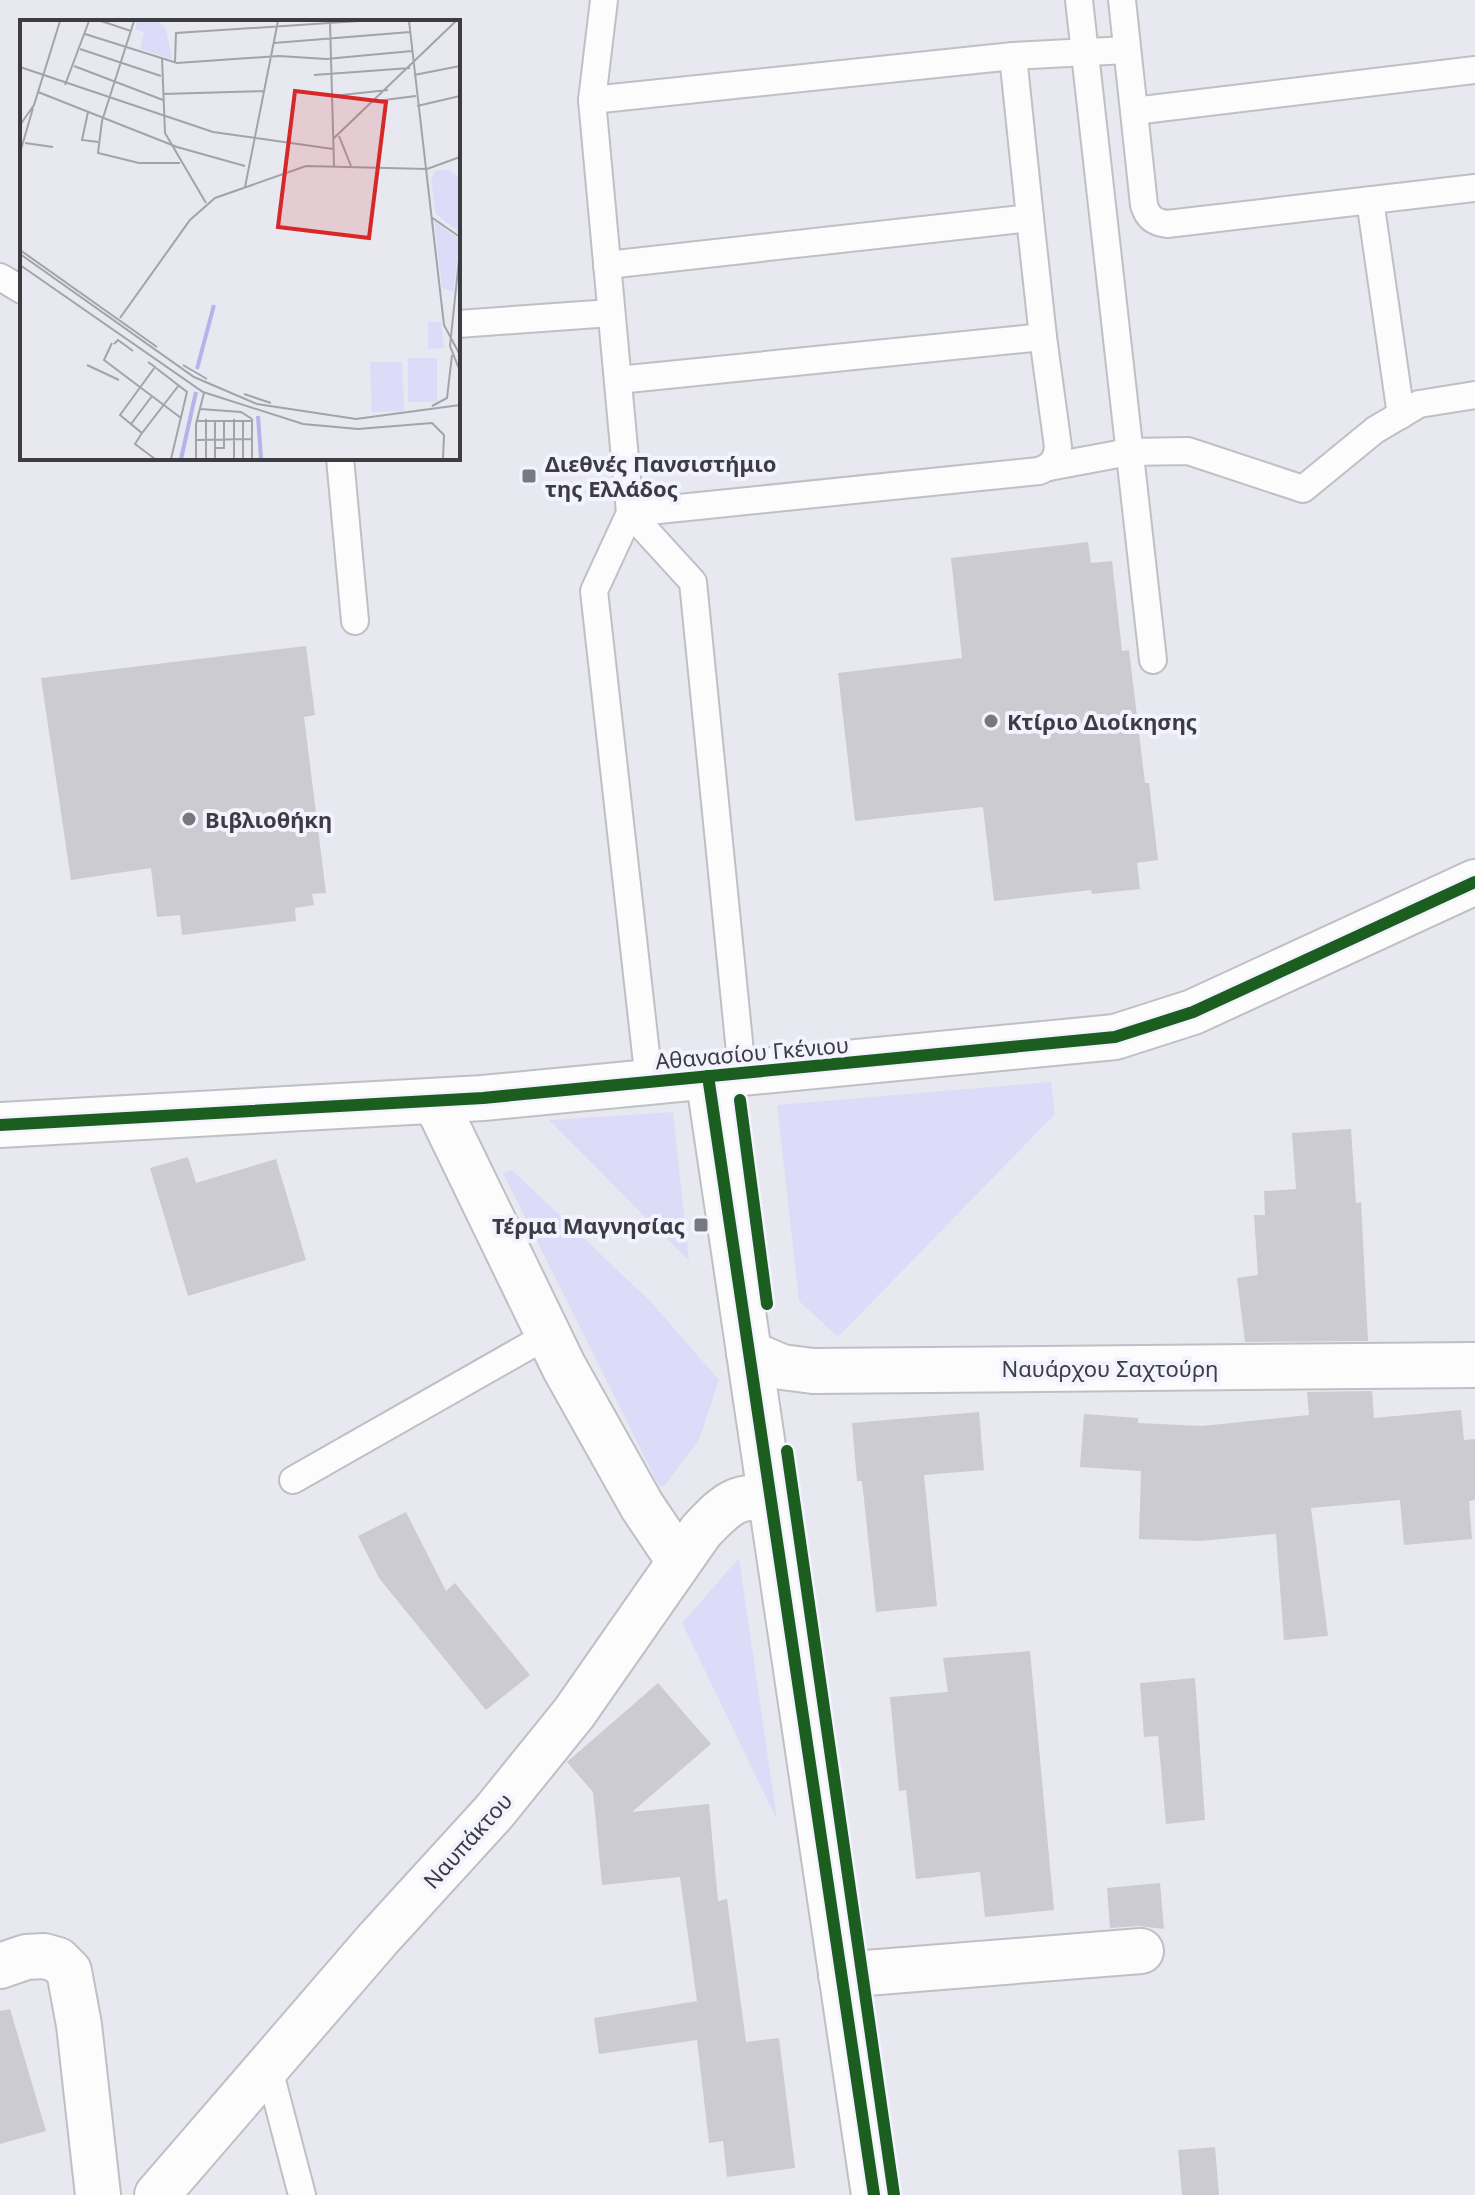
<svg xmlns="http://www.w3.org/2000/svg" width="1475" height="2195" font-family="'Noto Sans',sans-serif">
<rect width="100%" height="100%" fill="#e8e8f0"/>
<g fill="#dcdcf8">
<path d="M1051 1082 1055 1114 838 1337 799 1301 777 1105Z"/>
<path d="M673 1112 689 1261 549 1120Z"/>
<path d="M512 1170 652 1303 719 1380 699 1440 664 1486H659L503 1173Z"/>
<path d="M739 1558 777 1820 682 1623Z"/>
</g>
<g fill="#cbcbd1">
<path d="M1088 542 1091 563 1112 561 1122 651 1129 650 1145 783H1149L1158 860 1137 863 1140 889 1092 894 1091 890 994 901 983 807 855 821 838 673 962 658 951 558Z"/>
<path d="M306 646 315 715 304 717 326 893 312 894 314 905 295 908 296 921 182 935 180 915 157 917 151 868 71 880 41 678Z"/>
<path d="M1351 1129 1356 1203 1361 1202 1368 1341 1245 1342 1237 1278 1258 1275 1254 1215H1265L1264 1191 1296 1189 1292 1133Z"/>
<path d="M188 1157 196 1183 276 1159 306 1260 188 1296 150 1168Z"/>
<path d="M1372 1391 1374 1418 1461 1410 1464 1440 1475 1439V1500L1469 1501 1472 1539 1404 1545 1400 1500 1311 1508 1328 1636 1284 1640 1276 1534 1200 1541 1139 1539 1141 1471 1080 1467 1084 1414 1138 1418V1423L1202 1426 1309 1415 1307 1392Z"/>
<path d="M979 1412 984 1470 924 1475 937 1606 876 1612 862 1481H857L852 1423Z"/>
<path d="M406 1512 446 1591 455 1583 530 1675 486 1710 379 1578 358 1536Z"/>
<path d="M1030 1651 1054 1910 985 1917 980 1872 916 1879 906 1790 899 1791 890 1697 948 1692 943 1658Z"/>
<path d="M1195 1678 1205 1820 1166 1824 1158 1736 1144 1737 1140 1683Z"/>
<path d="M658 1683 711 1744 632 1812 709 1804 718 1901 727 1899 746 2042 779 2038 795 2168 727 2177 723 2141 709 2143 697 2040 599 2054 594 2018 697 2001 680 1877 602 1885 593 1792 567 1762Z"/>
<path d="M1160 1883 1164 1929 1139 1926 1110 1928 1107 1888Z"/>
<path d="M10 2009 46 2131 0 2144V2011Z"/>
<path d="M1215 2147 1219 2195H1182L1178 2150Z"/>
</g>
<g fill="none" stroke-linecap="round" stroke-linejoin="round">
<g stroke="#bfbfc5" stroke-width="30">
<g id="lane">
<path d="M604 0 592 100 630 513 594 591 649 1081"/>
<path d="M1079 0 1153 660"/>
<path d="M1122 0 1144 205C1148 218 1154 222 1167 224L1475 188"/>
<path d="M1013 56 1127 50"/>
<path d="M592 100 1013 56 1030 218 607 265"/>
<path d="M1134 111 1475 70"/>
<path d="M1370 200 1401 415"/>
<path d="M1030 218 1043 337"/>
<path d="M0 277 22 290"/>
<path d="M458 324 611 313"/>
<path d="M618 380 1043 337 1058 447C1056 461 1052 466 1039 471L630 513"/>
<path d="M340 458 355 621"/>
<path d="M1049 467 1129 452 1188 451 1303 489 1375 430 1419 404 1475 395"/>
<path d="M630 513 693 582 742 1072"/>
<path d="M293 1480 548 1335"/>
<path d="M268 2065 302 2195"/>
</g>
</g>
<g stroke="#bfbfc5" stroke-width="48">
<g id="street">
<path d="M708 1076 874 2195"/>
<path d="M435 1101 564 1367 642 1506 679 1561"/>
<path d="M749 1353 782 1367 813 1371 1475 1365"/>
<path d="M0 1966 26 1957 44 1956 58 1960 69 1971 79 2025 98 2195"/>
<path d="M841 1975 1141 1951"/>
<path d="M157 2195 378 1939 494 1812 574 1713 701 1531C723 1508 738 1490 772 1501"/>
</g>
</g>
<g stroke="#bfbfc5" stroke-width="48">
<path id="secondary" d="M0 1125 483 1098 1115 1037 1193 1012 1475 882"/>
</g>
<use href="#lane" stroke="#fcfcfd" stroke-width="26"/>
<use href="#street" stroke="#fcfcfd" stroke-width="44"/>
<use href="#secondary" stroke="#fcfcfd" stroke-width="44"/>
<g stroke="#f3f3ff" stroke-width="17">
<g id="cycleway">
<path d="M708 1076 874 2195"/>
<path d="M740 1100 767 1304"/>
<path d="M0 1125 483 1098 1115 1037 1193 1012 1475 882"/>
<path d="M787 1451 894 2195"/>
</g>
</g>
<use href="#cycleway" stroke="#1b5e20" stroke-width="12"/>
</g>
<g fill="#78787f" stroke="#f3f3ff" stroke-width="3">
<rect x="521" y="468" width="16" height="16" rx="4"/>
<circle cx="991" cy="721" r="8"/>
<circle cx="189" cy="819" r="8"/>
<rect x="693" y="1217" width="16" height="16" rx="4"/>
</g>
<g text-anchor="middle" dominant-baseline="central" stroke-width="8" stroke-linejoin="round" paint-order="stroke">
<g font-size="22" font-weight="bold" fill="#3c3c42" stroke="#f3f3ff" text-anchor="start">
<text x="545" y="463">Διεθνές Πανσιστήμιο<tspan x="545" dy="25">της Ελλάδος</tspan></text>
<text x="1007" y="721">Κτίριο Διοίκησης</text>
<text x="205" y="819">Βιβλιοθήκη</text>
<text x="685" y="1225" text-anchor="end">Τέρμα Μαγνησίας</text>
</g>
<g font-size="22" fill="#3c3c42" stroke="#f3f3ff">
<text transform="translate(752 1052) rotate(-5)">Αθανασίου Γκένιου</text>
<text x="1110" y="1368">Ναυάρχου Σαχτούρη</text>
<text transform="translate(467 1840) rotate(-48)">Ναυπάκτου</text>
</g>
</g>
<g transform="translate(20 20)">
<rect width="440" height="440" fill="#e8e8f0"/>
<path d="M117 1H138L146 9 152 39 120 29 124 12 115 9ZM416 150H429L440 158V213L416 194 411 159ZM414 201 440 220 433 272 422 268ZM408 302H421L424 328 408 329ZM388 338H417V382H388ZM350 342H382L384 391 352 392Z" fill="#dcdcf8"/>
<path fill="none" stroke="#b6b3e9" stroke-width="4" d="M177 349 194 285M238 396 241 439M161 439 176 372"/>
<path fill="none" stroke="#a3a3aa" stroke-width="2" d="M81 1 111 11M114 1 82 101 78 133 119 143H160M389 1 424 305 440 335M310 2 314 146M65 14 157 43 259 36 306 39 392 31M254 23 390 12M60 29 141 56M142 38 145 113 186 183M155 42 156 13 339 1M54 46 143 80M0 47 193 112 313 129M294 55 390 48M394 55 440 46M45 65 69 1M18 72 157 127 225 146M143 74 244 71M312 76 368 70M356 81 396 76M397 86 440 76M68 92 62 120 78 122M0 105 14 85 40 1M319 116 331 146M313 119 436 1M5 123 33 127M0 133 13 88M225 167 258 1M411 197 440 217M0 230 137 327M440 230 430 326 440 351M0 234 174 357 237 384 336 399 440 385M0 245 183 372 283 404 338 409 412 403 424 415 423 439M100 298 170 200 195 178 286 146 407 149 440 137M92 323 84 340 161 398M94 324 98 320 113 331M128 342 135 347 100 395 122 413 159 365M67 345 99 360M163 345 187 359M136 348 167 372 151 439M224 374 251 383M412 386 427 378 432 335M180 389 221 392 232 399M186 399V439M214 399V439M232 399V439M195 400V439M177 401H232M223 401V439M111 404 132 376M122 413 115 424 135 439M176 420 232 419M195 428H204V400M176 439V404L184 373"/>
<path fill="#d62828" fill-opacity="0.15" stroke="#d62828" stroke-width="4" d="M275 71 366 82 349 218 258 207Z"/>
<rect width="440" height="440" fill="none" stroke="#3c3c42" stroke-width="4"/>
</g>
</svg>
